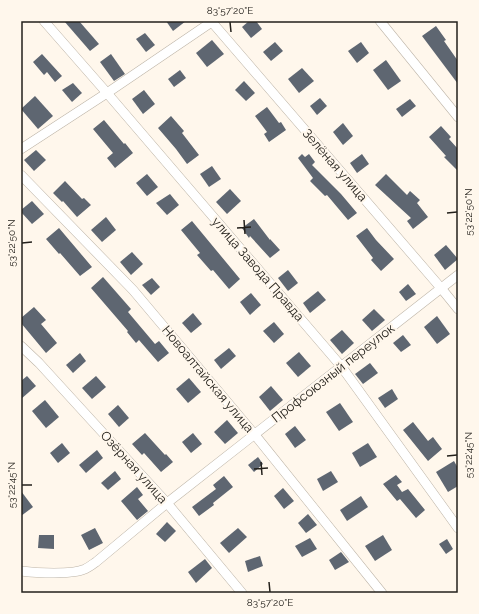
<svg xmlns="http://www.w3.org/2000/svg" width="479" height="614" font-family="Raleway,sans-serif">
<rect width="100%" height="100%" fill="#fff7ec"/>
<g fill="#5e6671">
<path d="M64 21H79L99 44 90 51Z"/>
<path d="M166 21H186L173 31Z"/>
<path d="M249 21H256L262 29 251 38 242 27Z"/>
<path d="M436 26 446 40 444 41 458 61V84L422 36Z"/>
<path d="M145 33 155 45 146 52 136 39Z"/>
<path d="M212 40 224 54 207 67 196 53Z"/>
<path d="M275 42 283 51 271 61 263 52Z"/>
<path d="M361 42 369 53 357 63 348 51Z"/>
<path d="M42 54 62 76 55 82 47 72 44 75 33 62Z"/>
<path d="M111 54 125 74 114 81 100 62Z"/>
<path d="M386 60 401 81 388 90 373 70Z"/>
<path d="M302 68 314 81 299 93 288 79Z"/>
<path d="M180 70 186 78 174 87 168 79Z"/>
<path d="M244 81 255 93 246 101 235 90Z"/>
<path d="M73 83 82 93 72 102 62 90Z"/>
<path d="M144 90 155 104 143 114 132 99Z"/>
<path d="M35 96 53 116 38 129 21 109Z"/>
<path d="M320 98 327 106 317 115 310 106Z"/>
<path d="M410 99 416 106 402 117 396 109Z"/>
<path d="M267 107 279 123 281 122 286 130 269 142 264 134 267 132 255 116Z"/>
<path d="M171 116 184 131 182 133 199 155 187 164 176 149 158 128Z"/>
<path d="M104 120 124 144 125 143 133 153 115 168 107 158 113 153 93 129Z"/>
<path d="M343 123 353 136 343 145 333 132Z"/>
<path d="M441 126 451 137 449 139 458 149V171L444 157 446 156 429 137Z"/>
<path d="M36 150 46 160 34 171 24 160Z"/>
<path d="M302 154 305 157 309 154 315 162 312 165 341 194 357 213 348 220 327 195 325 196 310 181 313 178 298 158Z"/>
<path d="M362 154 369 164 357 173 350 163Z"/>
<path d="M212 166 221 179 209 187 200 174Z"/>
<path d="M147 174 158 187 147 196 136 183Z"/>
<path d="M386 174 407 195 410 191 420 200 417 203 428 217 413 229 407 221 411 218 375 185Z"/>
<path d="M65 181 82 199 84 198 91 205 77 217 63 201 62 202 53 193Z"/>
<path d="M230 189 241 201 227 214 216 202Z"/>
<path d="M170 194 179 205 167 215 156 203Z"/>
<path d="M32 201 44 214 32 224 21 212V210Z"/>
<path d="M106 217 116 230 102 242 91 230Z"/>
<path d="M254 219 270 240V239L280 250 270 258 250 236 249 238 242 228Z"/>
<path d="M192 221 240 279 229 289 213 270 211 271 197 255 200 253 181 230Z"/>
<path d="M59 228 92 267 80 276 60 253 59 254 46 239Z"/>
<path d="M367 228 376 240 394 259 381 271 371 260 373 258 356 236Z"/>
<path d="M446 245 458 259 445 270 434 255Z"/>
<path d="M132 252 143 264 131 275 120 262Z"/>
<path d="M288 270 298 283 288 291 278 278Z"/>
<path d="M103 277 131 309 128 312 155 344 159 341 169 353 158 362 139 340 136 343 127 332 128 331 91 288Z"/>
<path d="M152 278 160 287 151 295 142 285Z"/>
<path d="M408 284 416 294 406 301 399 292Z"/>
<path d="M318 291 326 300 310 313 303 303Z"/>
<path d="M251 293 261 305 250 315 240 302Z"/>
<path d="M34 307 46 320 41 324 57 343 46 353 21 323V318Z"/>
<path d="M374 309 385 320 372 331 362 320Z"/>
<path d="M193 313 202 324 191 333 182 323Z"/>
<path d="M437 316 450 334 437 344 424 327Z"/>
<path d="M274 322 284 334 274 343 263 331Z"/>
<path d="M342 330 354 343 342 354 330 340Z"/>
<path d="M403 335 411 345 401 352 393 343Z"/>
<path d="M229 348 236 356 221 369 214 360Z"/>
<path d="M299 352 311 366 298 377 286 363Z"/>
<path d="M80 353 86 361 73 373 66 365Z"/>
<path d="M370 363 378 373 363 384 355 374Z"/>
<path d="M27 376 36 386 21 399V381Z"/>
<path d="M96 376 106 387 92 399 82 388Z"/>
<path d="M189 378 201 392 188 403 176 389Z"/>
<path d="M271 386 283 400 270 411 259 397Z"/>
<path d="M392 389 398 399 385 408 378 398Z"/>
<path d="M45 400 59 417 46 428 32 411Z"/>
<path d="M340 403 353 422 339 431 326 412Z"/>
<path d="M118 405 129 418 119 427 108 414Z"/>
<path d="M227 420 238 433 225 444 214 432Z"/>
<path d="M413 422 428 441 433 437 442 449 428 461 403 430Z"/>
<path d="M295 426 306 440 295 448 285 434Z"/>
<path d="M145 433 165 455 166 454 173 462 161 472 144 453 142 455 132 444Z"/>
<path d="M193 433 202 444 191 453 182 442Z"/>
<path d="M62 443 70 453 58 463 50 453Z"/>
<path d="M368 443 377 457 360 467 352 453Z"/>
<path d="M97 450 103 458 86 473 79 465Z"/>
<path d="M258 457 263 464 254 472 248 465Z"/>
<path d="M454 461 458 468V486L448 492 436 472Z"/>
<path d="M115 471 121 479 108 490 101 483Z"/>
<path d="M331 471 338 482 323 491 317 479Z"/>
<path d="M396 475 402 482 397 485 402 492 408 489 425 510 416 518 400 499 397 501 383 484Z"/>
<path d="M224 476 233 487 213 503 214 505 199 516 192 507 216 489 213 485Z"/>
<path d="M137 487 143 495 138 499 148 511 137 520 121 501Z"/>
<path d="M283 488 294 501 284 509 274 496Z"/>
<path d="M21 491 33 507 21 516Z"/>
<path d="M361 496 368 507 347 521 340 510Z"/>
<path d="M308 514 317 525 306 533 298 523Z"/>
<path d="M167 522 176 531 165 542 156 534Z"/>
<path d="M95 528 103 543 89 550 81 535Z"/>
<path d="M238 528 247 537 229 553 220 543Z"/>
<path d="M39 535H54V549L38 548Z"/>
<path d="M383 535 392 550 375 561 365 546Z"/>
<path d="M310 538 317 549 302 557 295 546Z"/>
<path d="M447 539 453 549 446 554 439 544Z"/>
<path d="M341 552 349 562 335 570 329 560Z"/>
<path d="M260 556 263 566 248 572 245 561Z"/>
<path d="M205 559 212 568 196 583 188 572Z"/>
</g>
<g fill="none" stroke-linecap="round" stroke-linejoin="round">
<g stroke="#bdb4a7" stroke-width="10">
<g id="minor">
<path d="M44 21 107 93 341 366 458 528"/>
<path d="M211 21 441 288 458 309"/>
<path d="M380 21 458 117"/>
<path d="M21 149 107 93 213 21"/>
<path d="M21 175 133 290 255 435 382 593"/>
<path d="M21 346 39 363 167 503 242 593"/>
<path d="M21 571C36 573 72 575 85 569 89 567 93 564 96 562L167 503 458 275"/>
</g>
</g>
<use href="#minor" stroke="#fff" stroke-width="9"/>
</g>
<path fill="none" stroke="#23201b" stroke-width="1.5" d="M230 22 231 32M447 213 457 212M244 220 245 234M237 228 251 227M22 243 32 242M447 456 457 455M261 462 262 475M254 469 268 468M22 485H32M269 582 270 592"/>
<g text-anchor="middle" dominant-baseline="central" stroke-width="4" stroke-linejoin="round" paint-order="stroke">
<g font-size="13" fill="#23201b" stroke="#fff7ec">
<text transform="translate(335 165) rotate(49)">Зелёная улица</text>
<text transform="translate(258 269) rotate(49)">улица Завода Правда</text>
<text transform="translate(333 373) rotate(-38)">Профсоюзный переулок</text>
<text transform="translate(208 379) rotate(50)">Новоалтайская улица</text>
<text transform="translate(134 467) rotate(48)">Озёрная улица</text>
</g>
</g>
<rect width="479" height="614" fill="none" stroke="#fff7ec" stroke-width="44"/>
<rect x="22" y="22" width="435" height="570" fill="none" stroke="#23201b" stroke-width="1.5"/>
<g font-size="10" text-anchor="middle" fill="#23201b">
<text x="230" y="14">83°57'20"E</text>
<text transform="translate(468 212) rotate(-90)" y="4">53°22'50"N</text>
<text transform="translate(11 243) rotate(-90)" y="4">53°22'50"N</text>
<text transform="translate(468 455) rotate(-90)" y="4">53°22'45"N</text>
<text transform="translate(11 485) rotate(-90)" y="4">53°22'45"N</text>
<text x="270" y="606">83°57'20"E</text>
</g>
</svg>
